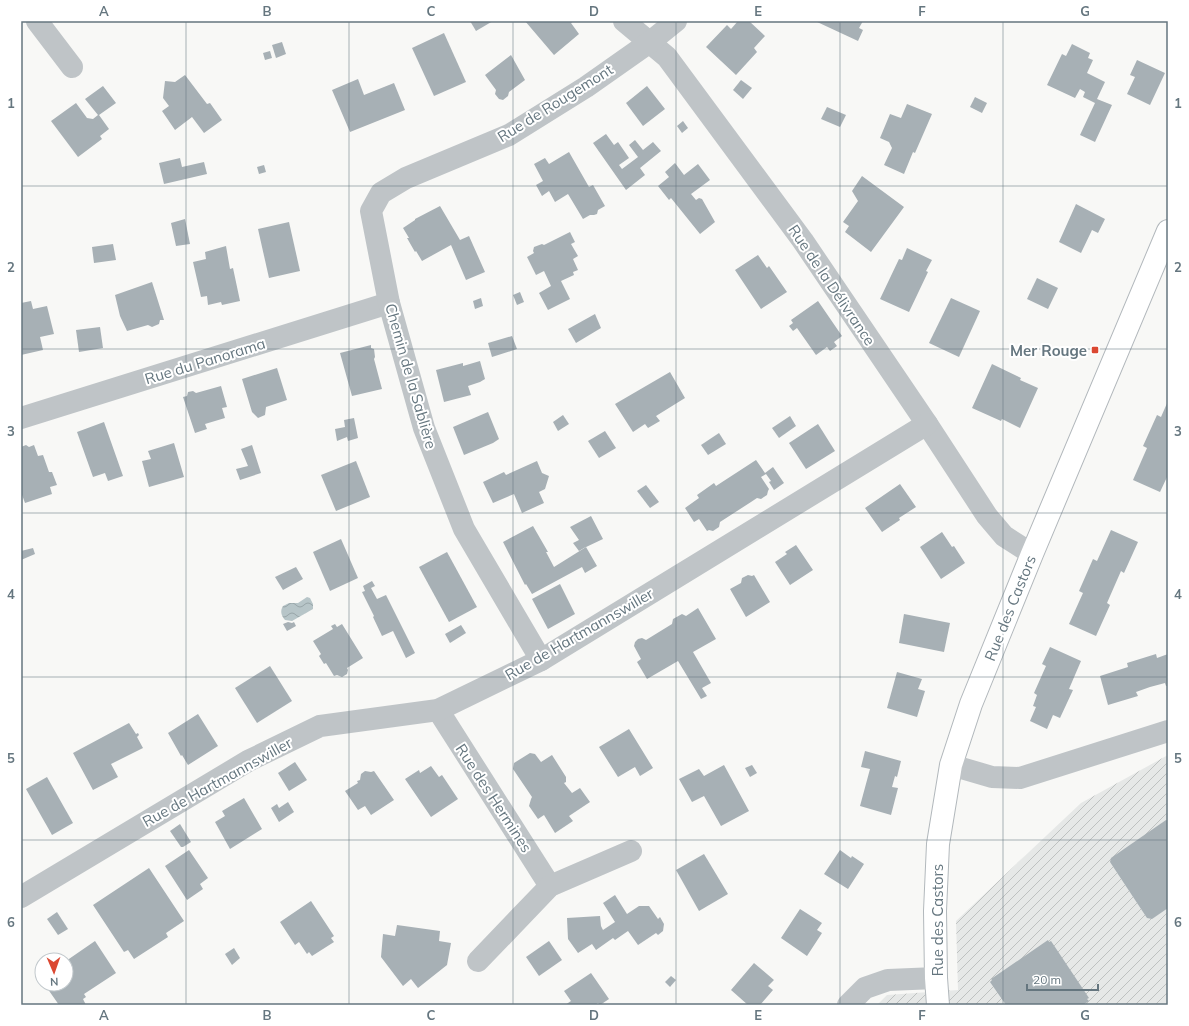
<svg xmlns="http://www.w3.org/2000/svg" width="1189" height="1026" font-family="Mulish,sans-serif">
<defs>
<pattern id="industrial-furrows" width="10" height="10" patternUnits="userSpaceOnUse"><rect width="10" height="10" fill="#e6e8e7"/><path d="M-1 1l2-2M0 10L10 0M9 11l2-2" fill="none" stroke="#bec1c0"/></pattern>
<pattern id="water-waves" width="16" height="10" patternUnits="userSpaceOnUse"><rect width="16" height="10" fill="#b7c5c8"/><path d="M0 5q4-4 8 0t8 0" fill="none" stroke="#98a5a8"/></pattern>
</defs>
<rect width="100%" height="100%" fill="#f8f8f6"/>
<path fill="url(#industrial-furrows)" d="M1168 755V1005H877L887 995 958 990 956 921 1081 803Z"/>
<path fill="url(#water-waves)" d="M307 597 310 598 313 604V609L292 621 285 620C281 615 280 611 283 606L289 603H298Z"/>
<g fill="#a7b0b5">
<path d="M470 21H493L476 31Z"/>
<path d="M525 21H574L571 23 579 34 554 55Z"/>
<path d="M738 21H749L765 36 754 48 757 52 736 75 706 47 727 25 731 29Z"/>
<path d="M815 21H863L859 28 863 30 858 41Z"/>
<path d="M444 33 466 82 434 96 412 48Z"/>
<path d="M282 42 286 54 276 58 272 45Z"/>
<path d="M1072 44 1090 53 1088 58 1093 60 1087 73 1105 82 1097 99 1112 105 1095 142 1080 135 1095 103 1083 97 1085 92 1080 89 1075 98 1047 85 1062 54 1066 56Z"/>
<path d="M270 51 272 58 265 60 263 53Z"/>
<path d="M511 55 525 80 509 92 508 96 503 100 499 99 495 94 496 90 485 75Z"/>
<path d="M1137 60 1165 73 1150 105 1127 94 1135 77 1130 75Z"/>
<path d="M185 75 207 104 210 103 222 120 204 133 192 117 175 130 162 111 169 106 163 98 165 81 175 82Z"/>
<path d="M358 79 364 95 394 83 405 110 350 132 332 90Z"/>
<path d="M741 80 752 88 743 99 733 90Z"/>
<path d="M103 86 116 103 99 115 109 129 100 136 102 139 78 157 51 121 76 103 87 118 93 119 98 115 85 99Z"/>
<path d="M647 86 665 109 643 126 626 103Z"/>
<path d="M975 97 987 103 982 113 970 107Z"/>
<path d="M907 104 932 114 915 153 913 152 904 174 884 165 892 148 889 142 880 138 890 114 901 118Z"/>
<path d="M827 107 846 115 840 127 821 119Z"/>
<path d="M683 121 688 128 682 133 677 126Z"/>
<path d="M606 134 614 145 618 142 629 158 619 165 622 169 638 157 629 145 635 140 643 150 653 142 661 151 640 168 645 175 626 190 593 143Z"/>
<path d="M569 152 589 187 593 185 605 206 598 210 597 214 594 215H590L583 219 568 194 555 202 549 191 542 196 536 185 543 181 534 164 545 158 549 164Z"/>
<path d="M180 158 182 167 204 162 207 174 164 184 159 163Z"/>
<path d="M675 163 684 175 698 164 710 180 691 194 696 200 699 198 702 199 715 222 700 234 671 198 669 200 658 186 669 177 665 172Z"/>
<path d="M264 165 266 172 259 174 257 167Z"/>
<path d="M862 176 904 207 871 252 845 232 849 226 843 222 858 201 852 191Z"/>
<path d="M1076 204 1105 219 1098 233 1092 230 1081 253 1059 242Z"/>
<path d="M440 206 460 240 469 236 485 272 466 280 451 245 422 261 416 251 415 252 407 238H409L403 228 415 220V219Z"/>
<path d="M185 219 190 244 176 246 171 223Z"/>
<path d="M289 222 300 271 269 278 258 229Z"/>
<path d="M570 232 575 242 571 244 578 256 573 259 578 270 573 272 574 275 561 281 570 299 548 310 539 293 551 286 544 271 536 275 527 257 534 253 533 251 534 247 542 244 544 245Z"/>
<path d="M113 244 116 260 94 263 92 247Z"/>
<path d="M226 246 230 269 233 268 240 301 222 305 221 302 208 305 207 296 201 297 193 262 206 259 205 252Z"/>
<path d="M907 248 932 260 926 271 928 272 909 312 880 299 899 259 902 260Z"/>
<path d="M758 255 767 268 769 266 787 292 761 309 735 270Z"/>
<path d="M1037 278 1058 288 1048 309 1027 299Z"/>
<path d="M152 282 164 320H160L159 324 152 327 148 325 127 331 120 316 115 295Z"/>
<path d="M520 292 524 302 517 305 513 295Z"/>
<path d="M481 298 483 306 475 309 473 301Z"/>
<path d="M951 298 980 311 959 357 929 343Z"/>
<path d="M31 301 33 309 47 306 54 334 40 337 43 350 21 355V303Z"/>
<path d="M818 301 842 336 834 342 837 346 830 351 827 347 816 355 797 328 793 331 789 326 793 323 791 320Z"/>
<path d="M595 314 601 328 576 343 568 329Z"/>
<path d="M100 327 103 348 79 352 76 330Z"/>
<path d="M512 336 517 349 492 357 488 343Z"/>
<path d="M371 345V348L374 349 375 357 374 359 382 389 352 396 340 353Z"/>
<path d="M480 361 485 379 480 382 468 386 471 395 444 402 436 370 463 363V366Z"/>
<path d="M992 364 1021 378 1020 380 1038 388 1020 428 1002 419 1001 421 972 408Z"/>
<path d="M277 368 287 400 266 407 265 415 258 418 252 412 242 379Z"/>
<path d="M670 372 685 398 656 416 660 421 648 428 645 424 633 432 615 404Z"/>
<path d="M221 386 227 407 222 408 225 418 205 424 207 429 195 433 183 397 187 396 188 392 193 391 196 393Z"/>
<path d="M1168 401V475L1160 492 1133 480 1147 448 1143 446 1157 415 1161 417Z"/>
<path d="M488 412 499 439 493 443 464 455 453 427Z"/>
<path d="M563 415 569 424 558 431 553 422Z"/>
<path d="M790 416 796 426 779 438 772 428Z"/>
<path d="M354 418 358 438 348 441 347 437 337 441 335 429 345 427 344 420Z"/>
<path d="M104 422 123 476 108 481 105 473 93 477 77 432Z"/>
<path d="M818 424 835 451 806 469 789 443Z"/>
<path d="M605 431 616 448 599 458 588 441Z"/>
<path d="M719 433 726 444 708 455 701 445Z"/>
<path d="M174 443 184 477 149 487 142 461 151 459 148 451Z"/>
<path d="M26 445 29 447 34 445 38 456 43 455 49 472H52L57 485 50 487 52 494 25 503 21 492V447Z"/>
<path d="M252 445 261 473 240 480 236 469 248 466 241 449Z"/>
<path d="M756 460 765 473 773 467 784 483 774 490 769 482 771 481 766 474 761 477 769 489 768 491 767 495 761 499 757 498 751 502 720 522 719 527 713 531 709 530 707 531 699 519 694 522 685 508 699 498 697 495 714 483 716 486Z"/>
<path d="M356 461 370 497 336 511 321 475Z"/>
<path d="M537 461 542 473 549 476 545 489 539 492 544 503 522 513 514 494 493 503 483 482 504 472 506 475Z"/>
<path d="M900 484 916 507 899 518 900 520 882 532 865 508Z"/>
<path d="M646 485 659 502 650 508 637 491Z"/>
<path d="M591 516 603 539 584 548 579 551 573 543 579 540 570 527Z"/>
<path d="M533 526 548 552H546L554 567 586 547 597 566 585 573 582 567 532 594 526 584 525 585 503 542Z"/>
<path d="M1111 530 1138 542 1124 573 1121 571 1107 603 1110 605 1096 636 1069 624 1083 593 1079 591 1093 559 1097 561Z"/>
<path d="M942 532 952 547 954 546 965 563 941 579 920 547Z"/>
<path d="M341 539 358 578 330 591 313 552Z"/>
<path d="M796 545 813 570 790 585 775 562 787 554 785 552Z"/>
<path d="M33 548 35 554 21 560V551Z"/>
<path d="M447 552 477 607 449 622 419 567Z"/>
<path d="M296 567 303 579 283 590 275 577Z"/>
<path d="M748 575 752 576 754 575 770 602 746 617 730 589 741 583 742 578Z"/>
<path d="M372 581 375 586 371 588 377 599 386 595 415 653 406 658 393 631 382 636 373 617 374 616 362 592 365 591 363 586Z"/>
<path d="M560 584 575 614 548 629 532 599Z"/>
<path d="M698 608 716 639 693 652 711 683 702 688 707 696 701 699 678 661 647 679 637 662 641 659 634 646 635 642 638 639 642 638 646 640 672 624 673 619 682 614 686 616Z"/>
<path d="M904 614 950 623 944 652 899 643Z"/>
<path d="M288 622 292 623 294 622 296 626 287 631 283 624Z"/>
<path d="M335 624 337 627 342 624 363 658 347 668 348 670 347 674 342 677 337 675 334 676 326 663 324 664 319 656 321 654 313 641 333 629 331 626Z"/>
<path d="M461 625 466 633 450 643 445 634Z"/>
<path d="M1050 647 1081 661 1069 689 1073 690 1060 718 1053 715 1047 729 1030 721 1036 707 1033 706 1037 695 1034 693 1046 666 1042 664Z"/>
<path d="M1156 654 1157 658 1168 654V686H1166L1165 683 1150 687 1136 692 1138 696 1108 705 1100 676 1128 667 1127 663Z"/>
<path d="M270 666 292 701 257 723 235 688Z"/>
<path d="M897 672 922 679 918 689 925 691 917 717 887 708Z"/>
<path d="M198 714 218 746 188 765 182 755 181 756 168 733Z"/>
<path d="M129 723 136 734 138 733 139 735 137 737 143 748 111 764 118 777 93 790 73 753Z"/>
<path d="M629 729 653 768 640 776 635 767 618 777 599 747Z"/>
<path d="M865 751 901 761 897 777 895 776 892 787 898 788 891 815 860 806 870 769 861 767Z"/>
<path d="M530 753 535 754 541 762 552 755 566 777V782L564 783 572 793 580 788 590 802 569 816 573 821 555 833 544 815 538 819 529 806 531 799 532 797 513 769 514 763Z"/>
<path d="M295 762 307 780 289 791 278 773Z"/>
<path d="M724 765 749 811 721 826 704 796 692 802 679 779 699 769 704 776Z"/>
<path d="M752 765 757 773 750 777 745 768Z"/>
<path d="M431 766 439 777 442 775 458 799 431 817 405 779 419 770 420 773Z"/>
<path d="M365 771 371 772 374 771 394 800 371 815 365 806 358 810 345 791 358 783 357 781 360 780 361 774Z"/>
<path d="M47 777 73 823 52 835 26 789Z"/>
<path d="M244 798 262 829 230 849 215 822 225 816 222 811Z"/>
<path d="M288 802 294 812 279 822 271 808 277 804 279 808Z"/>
<path d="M1166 820 1168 821V908L1152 919 1147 918 1110 862 1111 858Z"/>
<path d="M180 824 191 842 183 847H181L170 831Z"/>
<path d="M189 850 208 878 200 884 203 889 187 900 165 866Z"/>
<path d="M840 850 851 858 852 856 864 864 848 889 824 874Z"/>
<path d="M704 854 728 894 699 911 676 870Z"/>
<path d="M149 868 184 921 166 933 168 937 134 959 128 950 124 952 93 905Z"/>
<path d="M615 895 627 914 639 906H649L658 919 660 917 664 924 663 931 658 935 656 933 638 945 628 931 615 940 613 938 596 950 592 944 578 953 568 939 567 918 600 916 601 926 603 930 615 922 603 903Z"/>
<path d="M311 901 334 936 331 938 334 942 312 956 309 952 307 954 299 942 295 945 280 922Z"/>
<path d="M800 909 822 923 817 930 822 933 807 956 781 938Z"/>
<path d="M57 912 68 929 58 935 47 919Z"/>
<path d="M397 925 440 931 439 941 451 943 447 965 418 988 411 979 403 986 381 957 383 934 395 936Z"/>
<path d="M1048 940 1049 942 1051 941 1089 998 1087 999 1089 1001 1083 1005H1006L990 982 992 980 991 979Z"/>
<path d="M95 941 116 973 84 994 86 997 83 999 86 1005H59L45 985 66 984V961Z"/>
<path d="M549 941 562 960 539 976 526 957Z"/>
<path d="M234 948 240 958 232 965 225 954Z"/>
<path d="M754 963 774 980 768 986 773 990 760 1005H748L731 990Z"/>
<path d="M591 973 609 999 600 1005 598 1003 595 1005H565L571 1001 564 991Z"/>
<path d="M671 976 676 980 670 987 665 982Z"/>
</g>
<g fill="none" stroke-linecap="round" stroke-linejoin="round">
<g stroke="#b2b8bc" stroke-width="24">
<path id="secondary" d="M938 1005 936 978 935 911 938 844 951 765 971 704 1032 554 1168 231"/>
</g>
<g stroke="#bfc4c7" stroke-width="22">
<path d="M37 21 72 67"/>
<path d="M624 21 667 57 803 241 927 424 987 516 1004 536 1032 554"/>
<path d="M21 418 389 303"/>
<path d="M541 660 464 529 424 428 389 303 371 211 381 193 406 178 509 135 586 87 650 42 676 21"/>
<path d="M438 710 550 886"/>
<path d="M951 765 992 777 1020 778 1168 731"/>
<path d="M21 897 248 761 320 726 438 710 541 660 927 424"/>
<path d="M478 961 550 886 631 851"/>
<path d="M848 1005 865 988 888 980 936 978"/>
</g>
<use href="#secondary" stroke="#fff" stroke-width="22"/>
</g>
<path fill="none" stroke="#65767f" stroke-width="1" stroke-opacity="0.55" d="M186 21V1005M349 21V1005M513 21V1005M676 21V1005M840 21V1005M1003 21V1005M21 186H1168M21 349H1168M21 513H1168M21 677H1168M21 840H1168"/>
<rect fill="#db4832" stroke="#fff" stroke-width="1.5" x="1091" y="346" width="8" height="8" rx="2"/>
<g text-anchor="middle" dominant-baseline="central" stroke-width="4" stroke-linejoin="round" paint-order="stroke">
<g font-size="15" fill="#65767f" stroke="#fff">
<text transform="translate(555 103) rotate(-32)">Rue de Rougemont</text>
<text transform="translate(832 285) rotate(56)">Rue de la Délivrance</text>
<text transform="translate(205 361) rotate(-17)">Rue du Panorama</text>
<text transform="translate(411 376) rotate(74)">Chemin de la Sablière</text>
<text transform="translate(1010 608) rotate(-68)">Rue des Castors</text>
<text transform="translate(579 634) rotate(-30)">Rue de Hartmannswiller</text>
<text transform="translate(217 782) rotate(-29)">Rue de Hartmannswiller</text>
<text transform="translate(494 798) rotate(57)">Rue des Hermines</text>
<text transform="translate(937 920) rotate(-90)">Rue des Castors</text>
</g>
<g font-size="15" font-weight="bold" fill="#65767f" stroke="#fff" text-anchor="end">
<text x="1087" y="350">Mer Rouge</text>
</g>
</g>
<rect width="1189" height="1026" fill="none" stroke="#ffffff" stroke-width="44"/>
<g transform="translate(54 972) rotate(178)"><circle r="19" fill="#ffffff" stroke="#c1c8cc"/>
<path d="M0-3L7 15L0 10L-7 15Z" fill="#db4832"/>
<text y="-6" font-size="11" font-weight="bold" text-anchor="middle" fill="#65767f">N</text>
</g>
<path d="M1027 984v6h71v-6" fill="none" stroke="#65767f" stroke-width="2"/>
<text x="1033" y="984" font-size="12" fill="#65767f" stroke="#ffffff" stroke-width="3" paint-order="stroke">20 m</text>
<rect x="22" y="22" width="1145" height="982" fill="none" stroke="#65767f" stroke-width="1.5"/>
<g font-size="13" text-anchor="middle" font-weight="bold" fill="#65767f">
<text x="104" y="16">A</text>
<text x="267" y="16">B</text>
<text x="431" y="16">C</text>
<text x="594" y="16">D</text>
<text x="758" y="16">E</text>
<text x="922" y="16">F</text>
<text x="1085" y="16">G</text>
<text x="11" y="108">1</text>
<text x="1178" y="108">1</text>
<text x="11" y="272">2</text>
<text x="1178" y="272">2</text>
<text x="11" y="436">3</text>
<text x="1178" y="436">3</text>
<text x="11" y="599">4</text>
<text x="1178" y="599">4</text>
<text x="11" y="763">5</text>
<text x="1178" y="763">5</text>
<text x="11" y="927">6</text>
<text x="1178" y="927">6</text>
<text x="104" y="1020">A</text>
<text x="267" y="1020">B</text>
<text x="431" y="1020">C</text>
<text x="594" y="1020">D</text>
<text x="758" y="1020">E</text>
<text x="922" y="1020">F</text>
<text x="1085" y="1020">G</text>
</g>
</svg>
